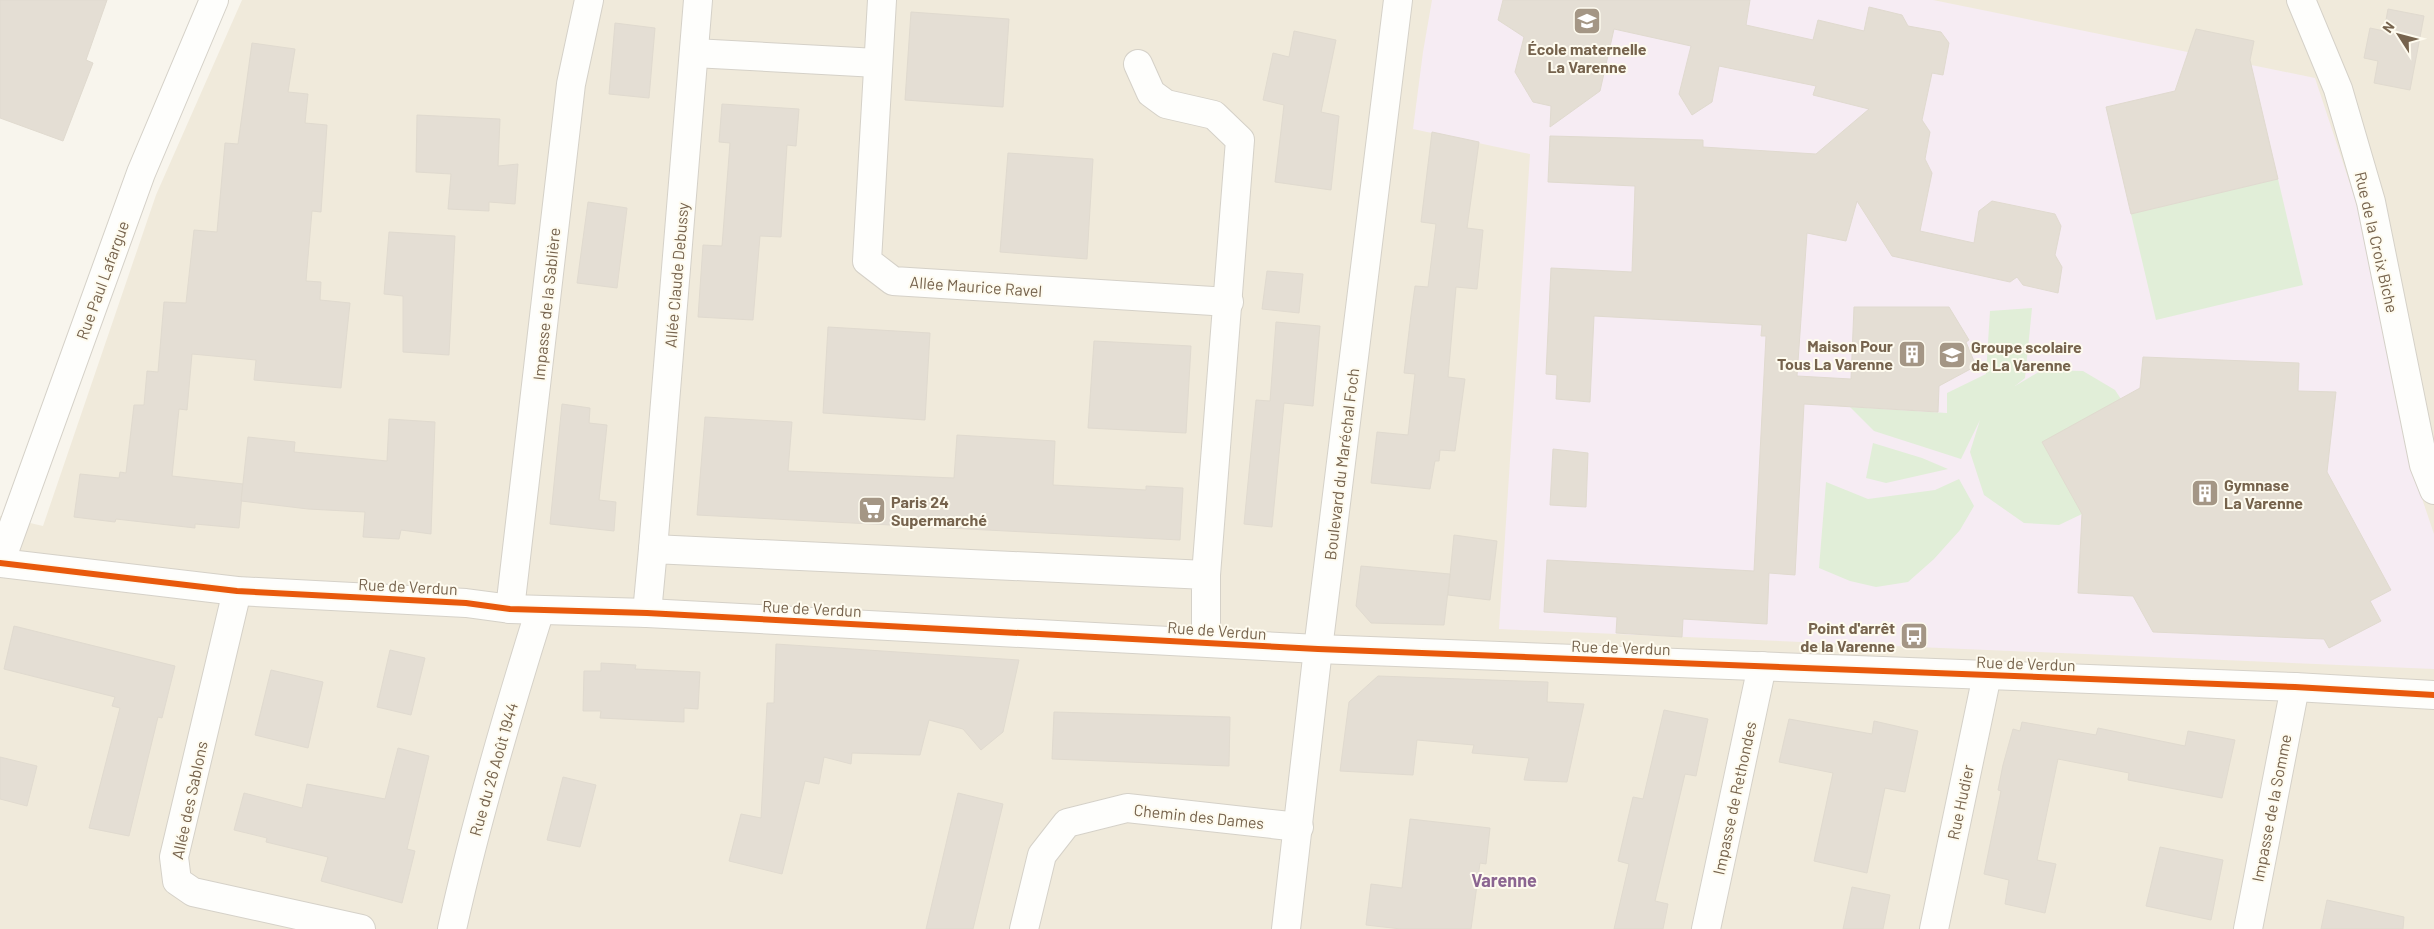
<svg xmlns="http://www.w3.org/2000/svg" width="2434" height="929" font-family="Barlow,sans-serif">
<rect width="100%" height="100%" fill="#f8f5ed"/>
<path fill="#f0eadb" d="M242 0H2434V929H0V516L43 526 156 195Z"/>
<path fill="#f6ecf3" d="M1432 0H1933L2315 78 2356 202 2412 469 2434 534V669L1499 629 1530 154 1413 129 1423 52Z"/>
<g fill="#e1eed8">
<path d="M2278 179 2303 285 2156 320 2131 214Z"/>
<path d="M2032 308 2025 378 2015 386 2042 370 2083 371 2115 390 2121 399 2082 514 2059 525 2024 523 1984 495 1970 452 1980 420 1961 459 1874 431 1850 407 1947 413V393L1986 374 1990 311Z"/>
<path d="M1873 443 1922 458 1948 469 1886 483 1866 478Z"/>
<path d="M1959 479 1974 506 1960 530 1934 559 1908 582 1876 587 1850 581 1819 568 1826 482 1868 499 1935 490Z"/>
</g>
<g fill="#e4ded4" stroke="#e0dacf">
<path d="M0 0H107L86 60 93 63 63 141 0 118Z"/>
<path d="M1503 0H1750L1746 25 1813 40 1818 20 1864 31 1869 7 1902 15 1908 26 1941 32 1949 43 1943 75 1932 73 1922 120 1930 132 1925 159 1932 173 1920 231 1974 243 1979 211 1992 201 2055 214 2061 226 2055 255 2062 267 2058 293 2023 285 2017 277 2010 282 1892 256 1857 201 1846 241 1807 233 1797 376 1851 379 1854 307H1949L1969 340 1966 342 1976 366 1939 386 1938 412 1804 404 1795 575 1769 573 1767 624 1683 619 1682 637 1616 633 1617 617 1544 612 1547 560 1754 571 1766 336H1761L1762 325 1594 316 1590 402 1556 399 1557 375 1546 374 1551 268 1632 272 1635 186 1548 182 1550 136 1703 140V147L1816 154 1869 109 1813 95 1816 86 1719 66 1712 102 1692 115 1679 94 1691 46 1614 29 1600 91 1550 127 1551 106 1533 102 1515 72 1524 37 1498 20Z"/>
<path d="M2388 9 2424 16 2410 90 2374 83 2378 61 2364 58 2370 28 2384 31Z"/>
<path d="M911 12 1009 19 1003 107 905 100Z"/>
<path d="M615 23 655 28 649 98 609 94Z"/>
<path d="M2196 29 2254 41 2250 60 2278 179 2131 214 2106 107 2175 91Z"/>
<path d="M1294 31 1336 40 1321 112 1339 116 1331 190 1275 182 1284 105 1263 100 1273 53 1289 57Z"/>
<path d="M252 43 295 49 288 92 308 94 305 123 327 125 321 212 312 211 306 281 321 282 320 300 350 303 341 388 254 380 256 360 192 354 187 410 179 409 172 476 243 484 239 528 195 524V528L116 519 115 522 74 517 80 474 119 478 120 472 126 473 134 405H144L147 371 158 372 164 302 186 303 194 230 217 232 225 143 238 144Z"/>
<path d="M722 104 799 109 796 146 787 145 781 237 760 236 753 320 698 317 703 245 722 246 730 143 719 142Z"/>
<path d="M417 115 500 119 498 166 518 164 515 204 489 202V211L448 209 451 174 416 172Z"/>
<path d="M1432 132 1479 142 1467 228 1483 230 1477 289 1456 287 1448 377 1465 379 1455 451 1440 450 1439 461H1435L1430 489 1371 483 1377 432 1408 435 1415 374 1404 373 1411 315 1415 286 1428 287 1436 224 1421 222Z"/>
<path d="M1008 153 1093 159 1087 259 1000 252Z"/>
<path d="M588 202 627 208 617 288 577 283Z"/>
<path d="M389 232 455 236 449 355 403 352V296L384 294Z"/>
<path d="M1267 271 1303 274 1299 313 1262 309Z"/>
<path d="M1276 322 1320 326 1313 406 1284 403 1272 527 1244 524 1256 400 1270 401Z"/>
<path d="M828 327 930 333 925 420 823 413Z"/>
<path d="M1094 341 1191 346 1186 433 1088 428Z"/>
<path d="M2143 357 2299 363 2298 391 2336 392 2327 472 2391 590 2370 601 2381 621 2329 648 2324 639 2153 632 2133 596 2078 593 2082 514 2042 442 2140 388Z"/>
<path d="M562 404 590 408 589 423 607 425 599 500 616 502 614 531 550 524Z"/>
<path d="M705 417 792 422 788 471 954 478 957 435 1055 441 1053 485 1146 490V486L1183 488 1180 540 697 515Z"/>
<path d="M389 419 435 422 431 534 401 530 399 539 363 537 365 512 308 509 241 501 248 437 295 442 294 452 387 461Z"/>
<path d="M1553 449 1588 453 1586 507 1550 505Z"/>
<path d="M1454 535 1497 541 1490 600 1448 595Z"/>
<path d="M1361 566 1450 574 1444 625 1371 623 1356 606Z"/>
<path d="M14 626 175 666 162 718 158 717 129 836 89 828 120 708 112 706 115 697 4 669Z"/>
<path d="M776 644 1019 660 1003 732 981 750 963 729 929 720 920 755 852 753 851 764 824 757 819 784 805 781 782 874 729 861 741 814 761 818 767 703H774Z"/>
<path d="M390 650 425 658 411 715 377 707Z"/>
<path d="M601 663 636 665 635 669 700 672 698 709 684 708V722L600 718 601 711H583L584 671H601Z"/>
<path d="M271 670 323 682 308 748 255 735Z"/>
<path d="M1378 676 1548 682 1547 702 1584 704 1567 782 1524 780 1529 758 1472 753 1474 745 1417 740 1413 775 1340 771 1349 702Z"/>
<path d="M1664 710 1708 719 1696 776 1685 774 1655 901 1668 904 1663 929H1614L1629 864 1618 861 1633 797 1643 799Z"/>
<path d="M1054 712 1230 717 1229 766 1052 759Z"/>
<path d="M1789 719 1872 734 1874 721 1918 731 1905 792 1885 788 1867 873 1814 861 1833 773 1779 762Z"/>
<path d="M2022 722 2096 735 2098 728 2185 746 2188 731 2235 740 2222 798 2128 780 2129 773 2058 759 2037 860 2056 864 2045 913 2005 904 2009 880 1984 874 2001 791 1998 790 2003 765 2013 729 2020 731Z"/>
<path d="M398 748 429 756 407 849 415 851 402 903 321 881 328 857 266 842 267 838 234 830 244 793 302 808 307 784 385 799Z"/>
<path d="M0 757 37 766 27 806 0 799Z"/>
<path d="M563 777 596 785 580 847 547 840Z"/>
<path d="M958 793 1003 804 973 929H926Z"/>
<path d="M1410 819 1490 828 1486 864 1480 863 1471 929H1401L1366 925 1371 884 1402 888Z"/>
<path d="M2160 847 2223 860 2211 920 2146 906Z"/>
<path d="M1852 887 1890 895 1883 929H1843Z"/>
<path d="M2327 900 2404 917 2403 929H2321Z"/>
</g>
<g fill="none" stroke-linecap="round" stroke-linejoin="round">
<g stroke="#d5d1c8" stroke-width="30">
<g id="street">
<path d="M882 0 867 261 893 281 1229 302"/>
<path d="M2301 0 2338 89 2371 202 2424 465 2434 490"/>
<path d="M694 53 877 63"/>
<path d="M1138 64 1151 93 1166 104 1214 115 1240 140 1206 575"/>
<path d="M653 549 698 0"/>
<path d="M0 563 237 591 466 603 510 609 647 613 1318 649 2295 687 2434 695"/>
<path d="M0 563 141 173 214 0"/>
<path d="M237 591 174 857 177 881 193 892 361 929"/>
<path d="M510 609 571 84 589 0"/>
<path d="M647 613 653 549 1206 575V642"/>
<path d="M452 929C476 821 507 715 540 610"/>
<path d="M1024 929 1042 855 1067 823 1127 808 1299 827"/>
<path d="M1706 929 1762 666"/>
<path d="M1934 929 1987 675"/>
<path d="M2248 929 2295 687"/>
</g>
</g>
<g stroke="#d5d1c8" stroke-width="30">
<path id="secondary" d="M1286 929 1318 649 1398 0"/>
</g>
<use href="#street" stroke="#fefefc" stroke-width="28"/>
<use href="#secondary" stroke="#fefefc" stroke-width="28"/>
<g stroke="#fefbef" stroke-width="9">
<path id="cycleway" d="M0 563 237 591 466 603 510 609 647 613 1318 649 2295 687 2434 695"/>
</g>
<use href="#cycleway" stroke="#e8590c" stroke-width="6"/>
</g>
<defs>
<g id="school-square" transform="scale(1.4375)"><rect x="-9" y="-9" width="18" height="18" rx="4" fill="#a49685" stroke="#fefbef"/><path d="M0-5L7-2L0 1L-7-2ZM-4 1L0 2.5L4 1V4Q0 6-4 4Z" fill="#fff"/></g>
<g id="building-square" transform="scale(1.4375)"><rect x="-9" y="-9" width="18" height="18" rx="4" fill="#a49685" stroke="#fefbef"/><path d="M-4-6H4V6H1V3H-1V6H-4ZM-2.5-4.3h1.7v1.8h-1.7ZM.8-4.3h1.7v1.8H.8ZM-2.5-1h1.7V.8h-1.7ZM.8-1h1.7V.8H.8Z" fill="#fff"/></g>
<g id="supermarket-square" transform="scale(1.4375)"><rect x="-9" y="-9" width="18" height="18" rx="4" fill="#a49685" stroke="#fefbef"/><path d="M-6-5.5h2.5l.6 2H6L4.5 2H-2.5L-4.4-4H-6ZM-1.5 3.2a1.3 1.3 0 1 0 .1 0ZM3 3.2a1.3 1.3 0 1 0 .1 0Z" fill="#fff"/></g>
<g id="bus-square" transform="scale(1.4375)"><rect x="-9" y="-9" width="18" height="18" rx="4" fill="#a49685" stroke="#fefbef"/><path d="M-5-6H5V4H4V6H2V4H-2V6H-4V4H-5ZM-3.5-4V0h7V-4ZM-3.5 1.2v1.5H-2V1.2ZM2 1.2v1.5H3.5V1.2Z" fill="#fff"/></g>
</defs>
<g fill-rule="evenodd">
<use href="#school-square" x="1587" y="21"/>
<use href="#building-square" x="1912" y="354"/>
<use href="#school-square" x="1952" y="355"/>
<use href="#building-square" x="2205" y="493"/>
<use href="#supermarket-square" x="872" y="510"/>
<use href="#bus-square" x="1914" y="636"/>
</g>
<g text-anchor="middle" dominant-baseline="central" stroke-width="4" stroke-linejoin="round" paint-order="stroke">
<g font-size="16" font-weight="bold" fill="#76634d" stroke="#fefbef" text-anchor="start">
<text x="1587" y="48" text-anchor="middle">École maternelle<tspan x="1587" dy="18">La Varenne</tspan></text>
<text x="1893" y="345" text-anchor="end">Maison Pour<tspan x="1893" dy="18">Tous La Varenne</tspan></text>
<text x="1971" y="346">Groupe scolaire<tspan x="1971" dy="18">de La Varenne</tspan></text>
<text x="2224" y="484">Gymnase<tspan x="2224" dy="18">La Varenne</tspan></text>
<text x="891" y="501">Paris 24<tspan x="891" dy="18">Supermarché</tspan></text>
<text x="1895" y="627" text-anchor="end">Point d'arrêt<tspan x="1895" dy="18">de la Varenne</tspan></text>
</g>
<g font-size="16" fill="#76634d" stroke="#fefbef">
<text transform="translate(2377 242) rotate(77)">Rue de la Croix Biche</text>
<text transform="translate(676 275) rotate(-85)">Allée Claude Debussy</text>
<text transform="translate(102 280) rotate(-70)">Rue Paul Lafargue</text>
<text transform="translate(976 286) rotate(4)">Allée Maurice Ravel</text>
<text transform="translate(546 304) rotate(-84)">Impasse de la Sablière</text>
<text transform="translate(1341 464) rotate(-83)">Boulevard du Maréchal Foch</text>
<text transform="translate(408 586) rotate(3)">Rue de Verdun</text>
<text transform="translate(812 608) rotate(3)">Rue de Verdun</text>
<text transform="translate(1217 630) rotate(4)">Rue de Verdun</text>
<text transform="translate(1621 647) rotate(2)">Rue de Verdun</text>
<text transform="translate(2026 663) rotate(2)">Rue de Verdun</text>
<text transform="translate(493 769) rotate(-74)">Rue du 26 Août 1944</text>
<text transform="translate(1734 798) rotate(-78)">Impasse de Rethondes</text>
<text transform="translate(189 800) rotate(-78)">Allée des Sablons</text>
<text transform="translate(1960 802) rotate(-78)">Rue Hudier</text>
<text transform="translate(2271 808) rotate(-79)">Impasse de la Somme</text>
<text transform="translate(1199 816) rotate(6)">Chemin des Dames</text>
</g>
<g font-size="18" font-weight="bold" fill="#8b6591" stroke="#fefbef">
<text x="1504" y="880">Varenne</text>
</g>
</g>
<g transform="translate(2399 35) rotate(306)" stroke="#fefbef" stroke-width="4" paint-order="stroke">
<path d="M0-4L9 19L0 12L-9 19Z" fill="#76634d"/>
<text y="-8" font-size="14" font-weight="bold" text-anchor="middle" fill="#76634d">N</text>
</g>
</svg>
